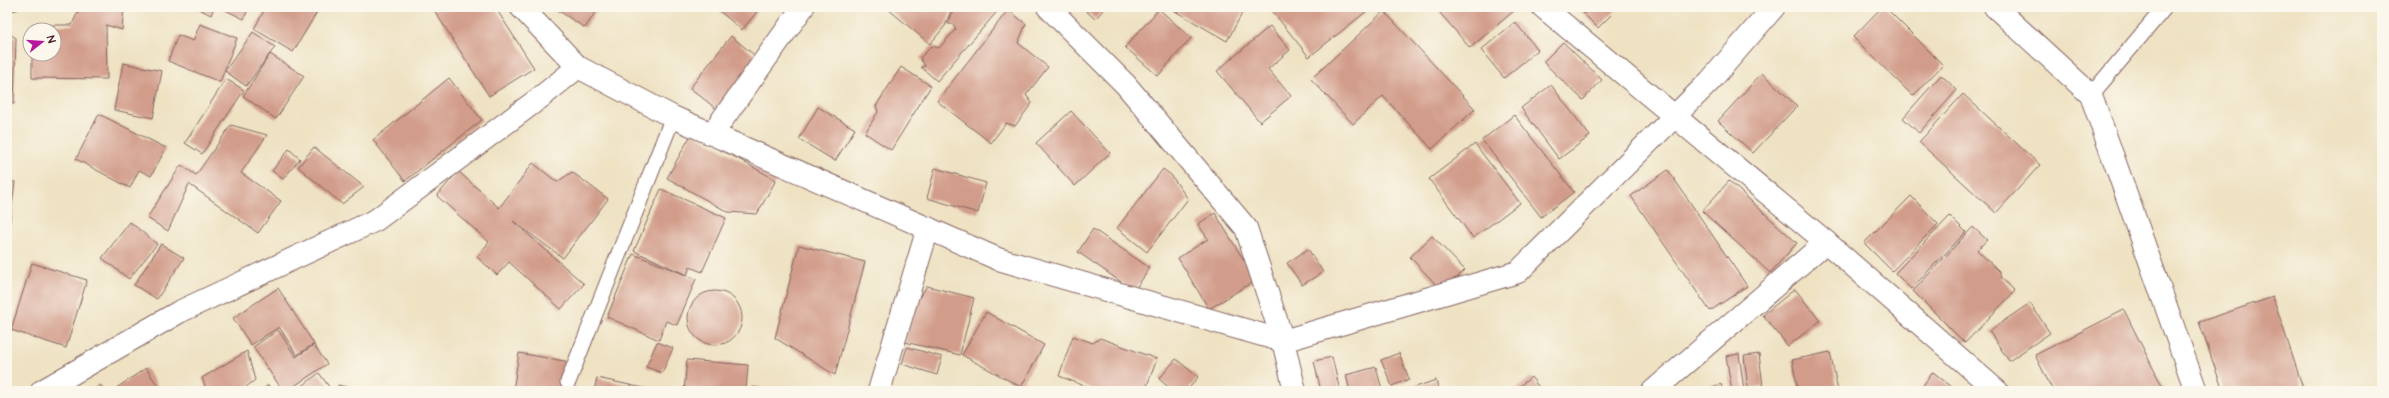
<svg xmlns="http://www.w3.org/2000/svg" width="2389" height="398" font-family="'Architects Daughter',sans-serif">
<rect width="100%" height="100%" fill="#fbf7ec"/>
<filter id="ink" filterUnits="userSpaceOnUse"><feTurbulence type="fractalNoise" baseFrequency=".025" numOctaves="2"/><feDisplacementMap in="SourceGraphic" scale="8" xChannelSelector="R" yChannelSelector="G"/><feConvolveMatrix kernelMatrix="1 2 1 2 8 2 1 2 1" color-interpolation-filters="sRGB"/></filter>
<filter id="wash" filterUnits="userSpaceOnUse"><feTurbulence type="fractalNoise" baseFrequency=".012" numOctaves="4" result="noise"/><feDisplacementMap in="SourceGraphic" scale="16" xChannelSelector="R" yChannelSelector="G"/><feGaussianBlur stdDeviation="0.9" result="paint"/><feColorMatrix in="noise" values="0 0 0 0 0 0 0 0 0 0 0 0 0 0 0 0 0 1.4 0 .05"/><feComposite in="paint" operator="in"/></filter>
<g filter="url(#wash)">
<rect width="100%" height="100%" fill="#eee2c3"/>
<g id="blocks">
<g fill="#d29c8a">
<path d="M7 7H18L19 9 7 12Z"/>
<path d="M76 7H124L122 30 106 25 107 79 32 78V54H54V30H32V25H72L79 9Z"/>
<path d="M195 7H214L211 15Z"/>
<path d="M219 7H249L244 19Z"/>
<path d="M266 7H320L293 52 254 29Z"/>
<path d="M432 7H495L534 68 489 96Z"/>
<path d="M553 7H599L585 28Z"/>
<path d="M715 7H761L742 30Z"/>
<path d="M889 7H953L945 26 930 44 888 9Z"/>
<path d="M961 7H1001L937 81 921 67 925 66 920 58 932 46 939 48 956 29 953 24H948L954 9Z"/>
<path d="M1082 7H1106L1095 19Z"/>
<path d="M1168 7H1239L1244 10 1227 41Z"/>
<path d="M1269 7H1372L1309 57Z"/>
<path d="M1435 7H1513L1515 10 1470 48Z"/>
<path d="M1577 7H1615L1617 9 1598 28Z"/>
<path d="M1882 7H1885L1943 65 1913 96 1853 37Z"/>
<path d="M1159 9 1191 38 1158 76 1125 47Z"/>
<path d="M1008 10 1026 24 1018 43 1048 67 1026 95 1032 103 1015 126 1006 123 991 143 937 101Z"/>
<path d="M1384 11 1475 109 1432 149 1383 96 1353 124 1311 79Z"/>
<path d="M1515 22 1538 50 1504 78 1481 50Z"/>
<path d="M200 24 237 38 220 82 168 61 178 35 193 41Z"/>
<path d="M1270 26 1290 50 1268 69 1291 96 1260 122 1217 71Z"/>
<path d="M7 32 16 38 14 104 7 103Z"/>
<path d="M253 32 275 47 246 86 225 71Z"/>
<path d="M731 36 759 59 719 111 690 88Z"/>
<path d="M1563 42 1602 80 1583 100 1543 62Z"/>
<path d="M270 54 304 76 276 119 243 96Z"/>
<path d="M123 63 162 71 153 118 114 110Z"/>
<path d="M901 67 931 86 891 150 865 133 878 112 876 106Z"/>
<path d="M1762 73 1797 106 1753 153 1718 121Z"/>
<path d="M1941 75 1957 90 1919 133 1903 118Z"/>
<path d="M449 78 482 120 405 181 373 140Z"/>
<path d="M226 79 244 90 202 154 185 143Z"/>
<path d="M1551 85 1590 136 1559 159 1521 108Z"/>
<path d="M1963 94 2040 165 1996 213 1919 142Z"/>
<path d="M818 107 855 129 835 161 799 139Z"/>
<path d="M1071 111 1110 153 1075 186 1036 143Z"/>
<path d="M99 114 166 148 151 176 139 170 130 188 76 159Z"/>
<path d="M1514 115 1574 192 1541 217 1482 140Z"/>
<path d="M231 125 267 135 241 173 281 201 258 233 189 184 168 231 147 218 181 165 196 175Z"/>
<path d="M692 133 776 180 757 214 728 212 667 178Z"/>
<path d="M1475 144 1520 203 1473 238 1429 179Z"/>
<path d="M314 147 364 187 342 204 298 167Z"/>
<path d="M289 149 300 159 283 179 272 171Z"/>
<path d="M533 163 557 182 572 172 608 199 563 258 513 221 584 284 561 309 509 262 497 275 477 257 489 242 437 196 458 171 499 208Z"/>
<path d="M935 168 986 183 978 213 927 198Z"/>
<path d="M1163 169 1171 175 1188 199 1147 252 1117 228Z"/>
<path d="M1668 170 1747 286 1710 311 1631 196Z"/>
<path d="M7 181 15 182 8 237H7Z"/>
<path d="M1729 181 1797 243 1770 273 1702 211Z"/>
<path d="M661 189 726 218 702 272 690 267 687 275 634 251Z"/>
<path d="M1911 196 1938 224 1892 271 1864 243Z"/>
<path d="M1215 213 1256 280 1209 309 1178 258 1208 239 1198 224Z"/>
<path d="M1950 216 1966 232 1911 289 1895 273Z"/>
<path d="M130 222 157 244 129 279 102 258Z"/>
<path d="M1973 227 1987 240 1977 250 1999 271 2001 278 2015 291 1965 343 1913 291Z"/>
<path d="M1093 229 1150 268 1134 291 1078 252Z"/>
<path d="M1432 236 1465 270 1443 292 1410 257Z"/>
<path d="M161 244 184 258 157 299 134 285Z"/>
<path d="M799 245 865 262 835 375 775 338Z"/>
<path d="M1308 249 1323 272 1302 285 1287 263Z"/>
<path d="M633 254 696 279 677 325 666 321 659 340 607 317Z"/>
<path d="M32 263 87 280 66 348 11 330Z"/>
<path d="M927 286 974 298 960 355 905 342 914 305Z"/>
<path d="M278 288 314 344 297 355 279 327 251 345 233 318Z"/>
<path d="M1795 289 1820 321 1788 346 1763 315Z"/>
<circle cx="715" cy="318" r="27"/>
<path d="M2273 297 2304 391H2223L2199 322Z"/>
<path d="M2030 303 2050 333 2009 361 1989 331Z"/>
<path d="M2124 310 2164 390 2053 391 2035 355Z"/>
<path d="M986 312 1044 345 1021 387 962 355Z"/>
<path d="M278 330 296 357 314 345 327 364 287 391H283L253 347Z"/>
<path d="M1073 336 1093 343 1100 338 1157 359 1145 391H1098L1059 376Z"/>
<path d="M657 342 673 348 662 373 646 367Z"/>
<path d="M907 347 942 357 937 375 902 364Z"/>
<path d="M247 351 255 380 241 391H207L202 378Z"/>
<path d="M1830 352 1838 391H1798L1792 360Z"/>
<path d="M519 353 570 362 565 391H513Z"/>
<path d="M1399 353 1409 379 1392 386 1381 360Z"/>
<path d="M1739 354 1744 391H1732L1726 356Z"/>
<path d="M1759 354 1763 386 1748 388 1744 356Z"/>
<path d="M1332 357 1340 391H1321L1314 361Z"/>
<path d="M1176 359 1198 377 1187 391H1173L1159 379Z"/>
<path d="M687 360 748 365 746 391H684Z"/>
<path d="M1376 367 1382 390 1350 391 1346 375Z"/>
<path d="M146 368 161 391H112Z"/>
<path d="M1933 372 1957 391H1919Z"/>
<path d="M319 373 330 388 326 391H296Z"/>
<path d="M1531 377 1542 391H1514Z"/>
<path d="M597 378 653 390V391H594Z"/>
<path d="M1436 380 1439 391H1404Z"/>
<path d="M1721 384 1723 391H1699Z"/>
<path d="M100 385 104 391H91Z"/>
<path d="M268 385 274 391H263Z"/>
<path d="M338 385 360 390V391H337Z"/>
<path d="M752 387 773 390V391H751Z"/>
</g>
</g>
</g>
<g filter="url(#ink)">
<use href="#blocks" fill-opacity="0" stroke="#836360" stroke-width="1"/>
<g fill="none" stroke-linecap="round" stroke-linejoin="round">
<g stroke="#836360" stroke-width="17">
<g id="lane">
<path d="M2091 95 2165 7"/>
<path d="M568 382 673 117"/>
</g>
</g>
<g stroke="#836360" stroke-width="24">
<g id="street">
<path d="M521 7 578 67 673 117 998 259 1283 341 1518 272 1710 81 1774 7"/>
<path d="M1048 7 1126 85 1246 228 1283 341 1295 391"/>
<path d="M1543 7 1826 242 1997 391"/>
<path d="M1995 7 2091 95 2196 391"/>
<path d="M712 134 803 7"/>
<path d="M42 391 179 312 376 220 541 97 578 67"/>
<path d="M879 391 928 228"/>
<path d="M1653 391 1826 242"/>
</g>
</g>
<use href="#lane" stroke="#fff" stroke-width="15"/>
<use href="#street" stroke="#fff" stroke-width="22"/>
</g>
</g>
<rect width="2389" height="398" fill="none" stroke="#fbf7ec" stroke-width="24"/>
<g transform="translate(42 42) rotate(73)"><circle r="19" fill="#fbf7ec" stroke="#b4a19f"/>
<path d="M0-3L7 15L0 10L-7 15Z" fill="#b5179e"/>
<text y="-6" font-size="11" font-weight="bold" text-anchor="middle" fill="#4a1f2b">N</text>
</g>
</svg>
